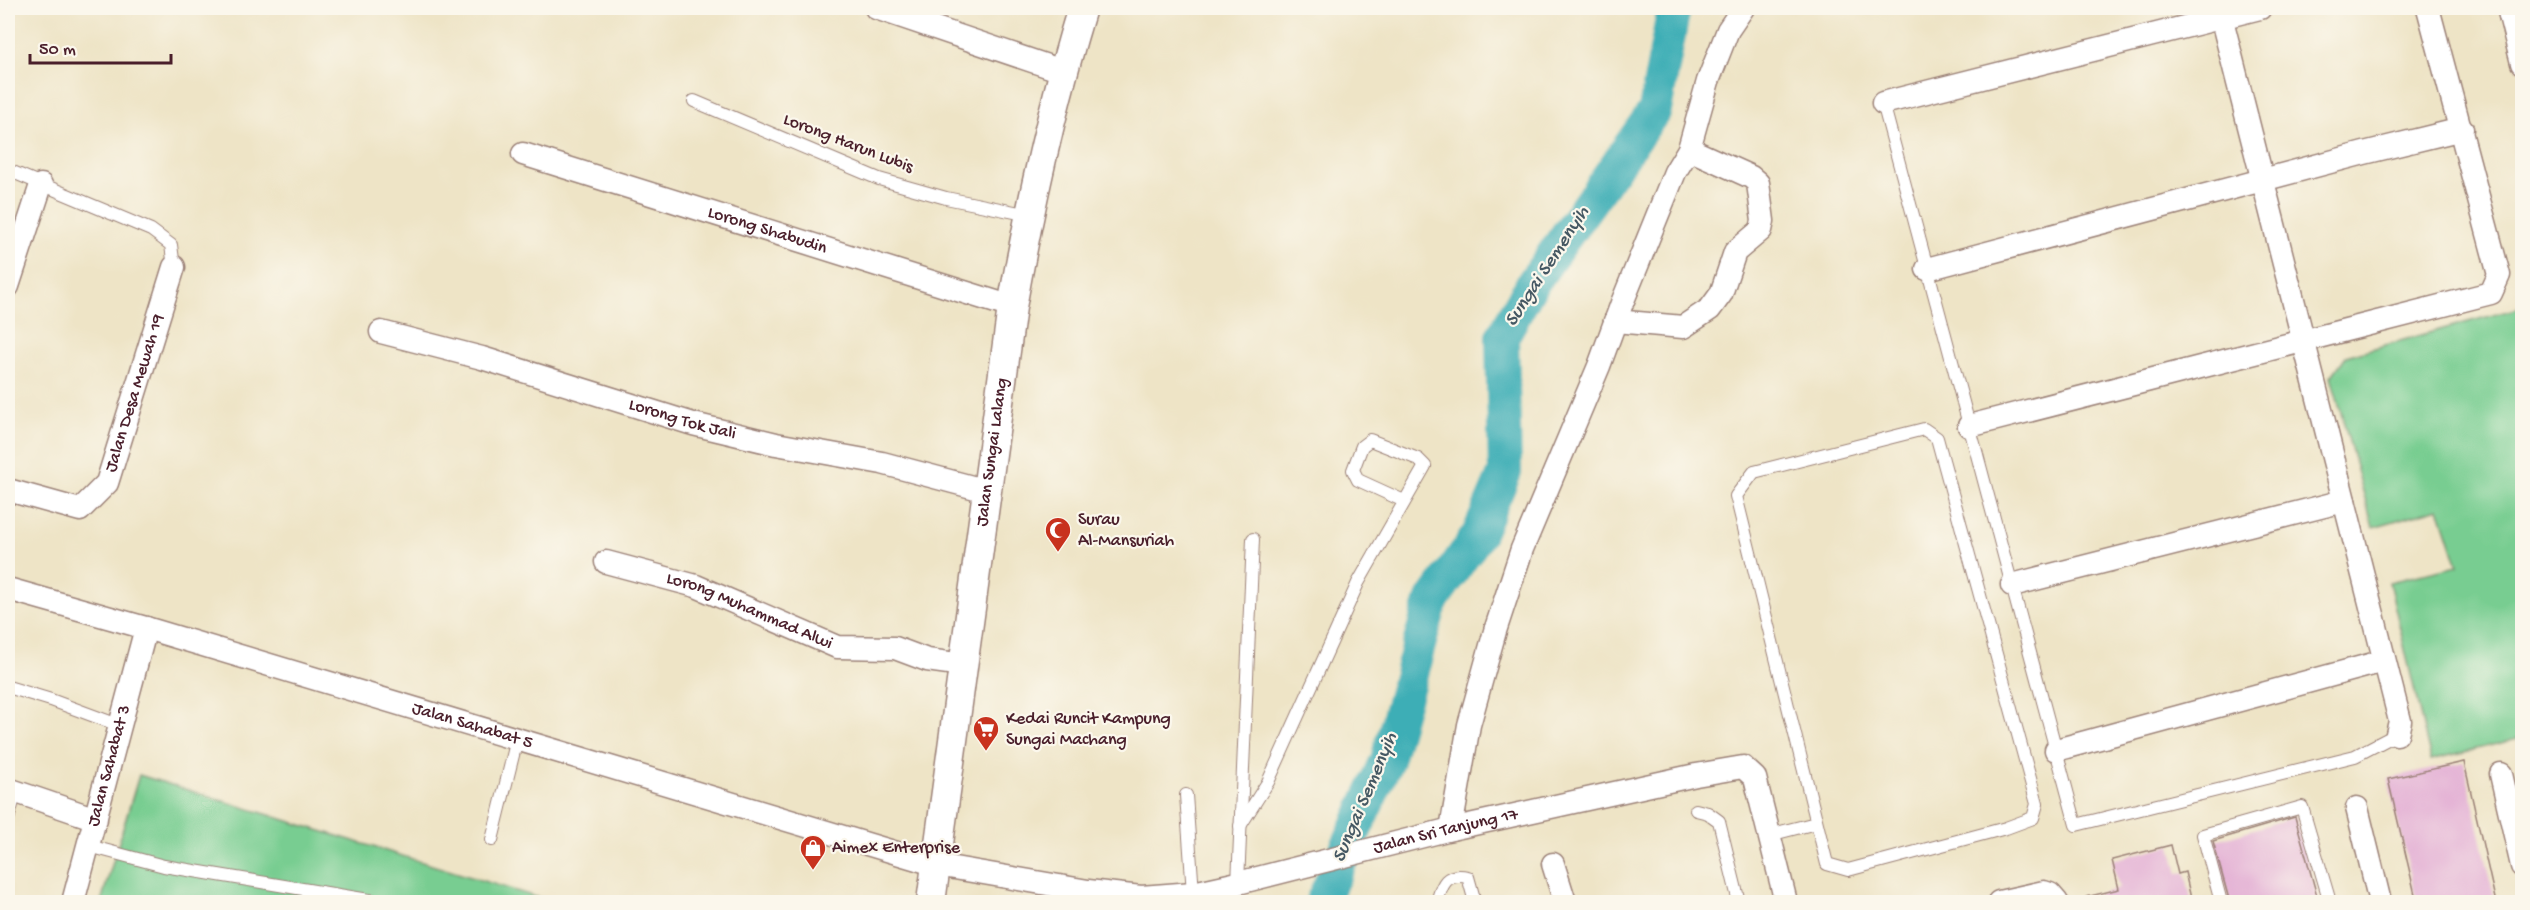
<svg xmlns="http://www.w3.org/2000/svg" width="2530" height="910" font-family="'Gochi Hand',sans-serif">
<rect width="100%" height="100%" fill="#fbf7ec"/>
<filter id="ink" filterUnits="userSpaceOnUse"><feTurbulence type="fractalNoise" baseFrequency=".0167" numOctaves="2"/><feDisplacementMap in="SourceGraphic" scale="12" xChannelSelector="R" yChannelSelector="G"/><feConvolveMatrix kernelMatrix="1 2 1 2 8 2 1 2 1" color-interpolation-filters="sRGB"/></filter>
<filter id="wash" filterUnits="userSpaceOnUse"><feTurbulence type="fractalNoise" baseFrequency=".008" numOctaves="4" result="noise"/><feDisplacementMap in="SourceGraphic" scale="24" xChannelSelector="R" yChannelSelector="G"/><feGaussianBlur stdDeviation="1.35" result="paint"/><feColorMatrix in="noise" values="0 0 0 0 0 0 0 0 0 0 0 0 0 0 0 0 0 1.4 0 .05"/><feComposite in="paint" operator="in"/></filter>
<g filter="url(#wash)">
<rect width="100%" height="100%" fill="#eee4c6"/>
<g fill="#78cd91" stroke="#61765e" stroke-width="1.5">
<path d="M2522 307V738L2431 760 2389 582 2458 566 2439 508 2373 527 2331 377 2346 356Z"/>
<path d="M139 775 552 902H101Z"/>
</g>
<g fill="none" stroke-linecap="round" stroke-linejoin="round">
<path stroke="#3daeb6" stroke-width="34" d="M1322 902 1387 760 1431 602 1478 535 1505 472 1502 337 1532 284 1655 110 1674 8"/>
</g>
<g id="blocks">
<g fill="#e3afd4">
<path d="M2464 762 2496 903H2417L2388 779Z"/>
<path d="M2295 817 2319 903H2230L2213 841Z"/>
<path d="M2171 845 2178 874 2185 872 2192 903H2086V897L2119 889 2112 860Z"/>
</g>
</g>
</g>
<g filter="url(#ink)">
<use href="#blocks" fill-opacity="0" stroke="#9c8278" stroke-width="1.5"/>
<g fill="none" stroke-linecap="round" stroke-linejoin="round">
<g stroke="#9c8278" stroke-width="14">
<g id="service">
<path d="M694 101 879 179 946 198 1029 215"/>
<path d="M1883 103 2076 825 2355 756 2397 734"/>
<path d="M8 170 151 230 171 245 174 267"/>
<path d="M1924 429 1937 438 2037 804 2033 818 2006 828 1848 870 1827 864 1736 496 1754 472Z"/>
<path d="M8 687 51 700 121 726"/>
<path d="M1186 795 1193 893"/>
<path d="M1696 810 1708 813 1719 821 1739 902"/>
<path d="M8 819 16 791"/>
<path d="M1240 826 1268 782 1358 583 1425 466 1418 459 1370 440 1362 446 1353 470 1358 480 1404 501"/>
<path d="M1769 835 1816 823"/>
<path d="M492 840 517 739"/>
<path d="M89 846 164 866 381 902"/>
<path d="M1238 883 1253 539"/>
<path d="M1437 902C1442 884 1446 872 1468 877L1475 902"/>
<path d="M2221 902 2203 835 2302 807 2330 902"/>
</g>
</g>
<g stroke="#9c8278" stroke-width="25">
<g id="minor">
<path d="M876 8 1062 71"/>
<path d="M2219 8 2400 721 2397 734"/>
<path d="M2508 8 2522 63"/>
<path d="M1883 103 2260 8"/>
<path id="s1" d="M523 154 1012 307"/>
<path d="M1927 269 2364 153 2462 129"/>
<path d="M8 286 41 185"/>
<path d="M1615 321 1683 327 1710 309 1721 294 1735 252 1761 230 1763 221 1758 183 1751 177 1689 149"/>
<path id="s2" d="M381 332 482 358 693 424 776 444 882 463 987 491"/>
<path d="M1969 426 2491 293 2499 275 2428 8"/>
<path id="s3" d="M8 490 80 510 107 483 174 267"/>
<path id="s4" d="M606 562 696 586 837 647 895 648 927 660 963 665"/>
<path d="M2012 585 2344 501"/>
<path id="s5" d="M8 589 146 628 937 865 1088 891 1141 897 1193 893 1238 883 1451 829 1696 775 1743 767 1755 778 1786 902"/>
<path d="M2056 750 2384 661"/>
<path d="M2501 774 2522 866"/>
<path d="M8 789 96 819"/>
<path d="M2357 808 2380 902"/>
<path d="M1451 829 1469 725 1495 631 1522 549 1599 366 1622 303 1675 172 1689 149 1708 81 1728 30 1743 8"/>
<path d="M1553 864 1565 902"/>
<path id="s6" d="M73 902 146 628"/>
<path d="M1999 902 2044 892 2050 894 2057 902"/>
</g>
</g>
<g stroke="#9c8278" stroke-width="31">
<g id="tertiary">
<path id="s7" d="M931 902 1012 307C1030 206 1052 106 1082 8"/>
</g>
</g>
<use href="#service" stroke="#fff" stroke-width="12"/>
<use href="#minor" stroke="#fff" stroke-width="22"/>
<use href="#tertiary" stroke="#fff" stroke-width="28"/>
</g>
</g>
<defs>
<g id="mosque-pin" transform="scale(1.35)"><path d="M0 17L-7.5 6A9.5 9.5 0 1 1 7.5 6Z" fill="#c8321e" stroke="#fbf7ec"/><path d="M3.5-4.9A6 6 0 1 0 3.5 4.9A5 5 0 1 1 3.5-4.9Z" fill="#fff"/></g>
<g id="supermarket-pin" transform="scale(1.35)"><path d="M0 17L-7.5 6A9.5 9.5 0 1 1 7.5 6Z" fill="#c8321e" stroke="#fbf7ec"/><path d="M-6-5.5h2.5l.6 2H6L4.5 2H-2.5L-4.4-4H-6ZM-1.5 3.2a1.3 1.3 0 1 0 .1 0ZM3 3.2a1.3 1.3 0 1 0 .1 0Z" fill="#fff"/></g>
<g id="shop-pin" transform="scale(1.35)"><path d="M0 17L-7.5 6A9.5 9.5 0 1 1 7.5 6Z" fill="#c8321e" stroke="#fbf7ec"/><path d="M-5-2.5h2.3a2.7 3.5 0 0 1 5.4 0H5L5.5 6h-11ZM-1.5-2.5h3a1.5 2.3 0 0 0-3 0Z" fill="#fff"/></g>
</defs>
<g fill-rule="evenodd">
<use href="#mosque-pin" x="1058" y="530"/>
<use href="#supermarket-pin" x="986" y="729"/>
<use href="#shop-pin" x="813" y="848"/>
</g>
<g text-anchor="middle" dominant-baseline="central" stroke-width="4.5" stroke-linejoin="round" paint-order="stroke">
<g font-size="18" fill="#4a1f2b" stroke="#fbf7ec">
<text transform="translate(848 144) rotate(21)">Lorong Harun Lubis</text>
<text stroke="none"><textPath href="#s1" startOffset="256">Lorong Shabudin</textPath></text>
<text stroke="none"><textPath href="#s3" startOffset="207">Jalan Desa Mewah 19</textPath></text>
<text stroke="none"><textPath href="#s2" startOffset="314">Lorong Tok Jali</textPath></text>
<text stroke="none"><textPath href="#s7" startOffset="454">Jalan Sungai Lalang</textPath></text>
<text stroke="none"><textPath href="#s4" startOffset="152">Lorong Muhammad Alwi</textPath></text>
<text stroke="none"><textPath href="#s5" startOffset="484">Jalan Sahabat 5</textPath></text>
<text stroke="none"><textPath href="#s6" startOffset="141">Jalan Sahabat 3</textPath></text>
<text stroke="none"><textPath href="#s5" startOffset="1488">Jalan Sri Tanjung 17</textPath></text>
</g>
<g font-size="18" fill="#4a1f2b" stroke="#fbf7ec" text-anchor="start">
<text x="1078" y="520">Surau<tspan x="1078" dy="21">Al-Mansuriah</tspan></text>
<text x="1006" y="719">Kedai Runcit Kampung<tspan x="1006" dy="21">Sungai Machang</tspan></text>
<text x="832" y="848">Aimex Enterprise</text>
</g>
<g font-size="20" font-style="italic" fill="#455863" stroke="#fbf7ec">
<text transform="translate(1548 267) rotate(-57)">Sungai Semenyih</text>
<text transform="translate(1366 798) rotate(-67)">Sungai Semenyih</text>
</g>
</g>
<rect width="2530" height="910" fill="none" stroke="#fbf7ec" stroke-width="30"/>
<path d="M30 54v9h141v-9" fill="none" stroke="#4a1f2b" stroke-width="3"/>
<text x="39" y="54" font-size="18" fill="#4a1f2b" stroke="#fbf7ec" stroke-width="4.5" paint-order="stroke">50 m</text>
</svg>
